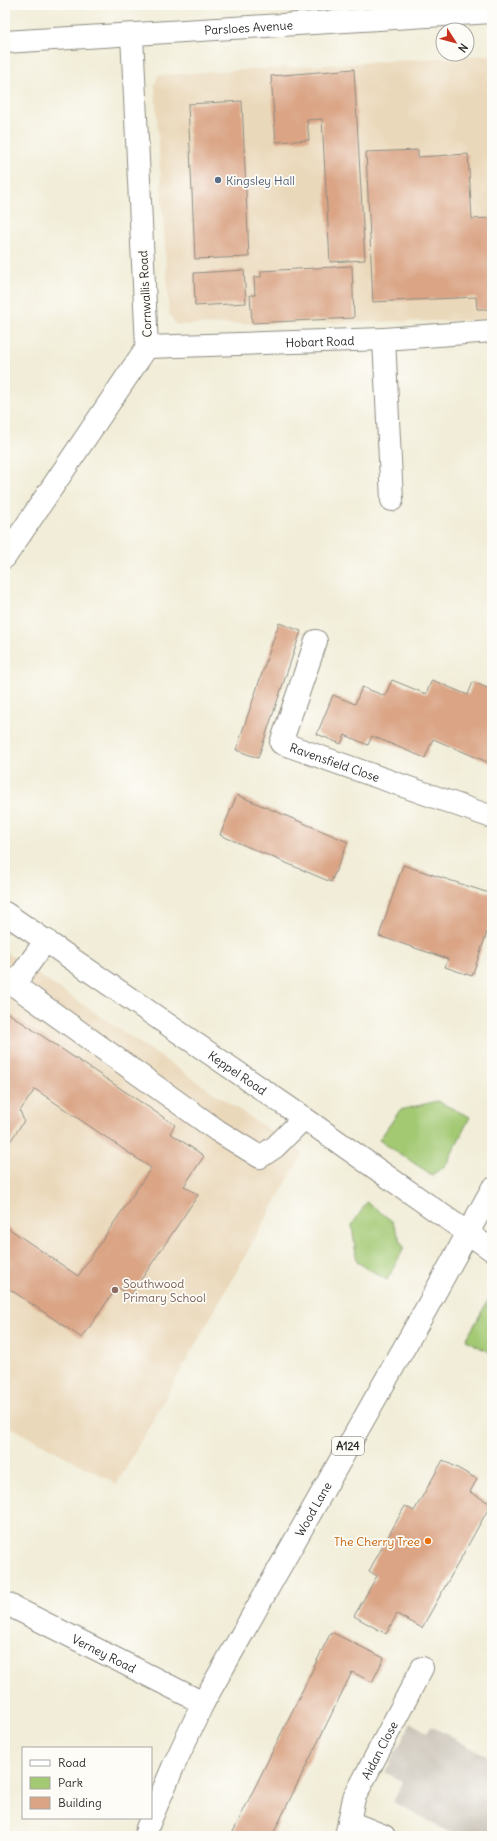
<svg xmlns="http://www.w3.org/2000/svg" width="497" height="1841" font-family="Delius,sans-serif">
<rect width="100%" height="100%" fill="#fdfcf7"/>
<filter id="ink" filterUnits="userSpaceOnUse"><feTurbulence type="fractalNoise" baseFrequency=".025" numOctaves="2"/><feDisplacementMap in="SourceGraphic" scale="8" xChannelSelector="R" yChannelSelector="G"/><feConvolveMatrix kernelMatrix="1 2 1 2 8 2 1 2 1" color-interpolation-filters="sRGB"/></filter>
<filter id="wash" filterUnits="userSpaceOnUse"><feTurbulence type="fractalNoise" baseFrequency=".012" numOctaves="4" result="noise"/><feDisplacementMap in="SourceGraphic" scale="16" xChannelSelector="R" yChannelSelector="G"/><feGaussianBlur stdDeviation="0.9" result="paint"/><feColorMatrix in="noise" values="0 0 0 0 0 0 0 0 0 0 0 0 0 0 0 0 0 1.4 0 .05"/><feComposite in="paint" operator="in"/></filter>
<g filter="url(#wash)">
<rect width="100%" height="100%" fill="#f1edd8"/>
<g fill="#ead8ba">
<path d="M492 55V320L176 325 169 314 155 85 158 75Z"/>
<path d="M5 952 303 1153 117 1484 10 1427 5 1435Z"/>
</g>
<path fill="#cac3b8" d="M411 1723 427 1732 431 1726 492 1759V1836H456L393 1802 403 1782 385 1772Z"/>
<g fill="#a3c973" stroke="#677a4f">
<path d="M437 1101 470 1117 446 1165 432 1175 379 1140 400 1110Z"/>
<path d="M367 1202 392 1221 404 1248 387 1280 357 1262 352 1225Z"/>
<path d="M492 1293V1354L466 1340Z"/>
</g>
<g id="blocks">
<g fill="#daa485">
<path d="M354 69 365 260 330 262 322 119 307 120 309 140 276 142 271 76Z"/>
<path d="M242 101 249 257 195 259 188 104Z"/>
<path d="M418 150V157L468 154 472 219 492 218V309H477L476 297 373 302 366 152Z"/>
<path d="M352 266 354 318 252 323 250 295H255L254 277H261V271Z"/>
<path d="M244 270 246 303 195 306 194 273Z"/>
<path d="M279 623 301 631 258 758 236 750Z"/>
<path d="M392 680 426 694 432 680 468 695 473 682 492 690V764L433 739 425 758 372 736 368 745 345 735 341 744 317 734 333 695 355 704 362 687 385 696Z"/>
<path d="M237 795 348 842 331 882 220 835Z"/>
<path d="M403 865 492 894V918L472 976 445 967 448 959 379 936Z"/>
<path d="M5 1011 175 1125 170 1133 204 1156 184 1186 198 1195 130 1296 117 1287 82 1338 5 1286V1226L78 1276 151 1168 35 1089 20 1111 24 1121 5 1149Z"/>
<path d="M443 1460 477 1479 470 1492 491 1504 422 1628 397 1614 386 1634 354 1616 377 1576 369 1571 405 1506 414 1511Z"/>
<path d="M331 1632 384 1658 372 1682 352 1672 272 1836H231Z"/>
</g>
</g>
</g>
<g filter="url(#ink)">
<use href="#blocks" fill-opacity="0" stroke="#8e8c82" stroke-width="1"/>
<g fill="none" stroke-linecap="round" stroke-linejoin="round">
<g stroke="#8e8c82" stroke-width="24">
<g id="minor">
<path id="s1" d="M5 42 492 12"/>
<path d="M384 339 392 500"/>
<path id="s2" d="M147 347 384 339 492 331"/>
<path d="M5 557 147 347 132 35"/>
<path id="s3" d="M316 641 281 743 492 817"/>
<path id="s4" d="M5 913 304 1118 492 1250"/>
<path d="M46 940 14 985 218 1131 260 1157 275 1147 304 1118"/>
<path id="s5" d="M5 1603 203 1703"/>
<path d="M349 1822 384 1836"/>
<path id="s6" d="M346 1836 354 1798 422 1668"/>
</g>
</g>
<g stroke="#8e8c82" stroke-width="24">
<g id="major">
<path id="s7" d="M146 1836 147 1828 173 1767 203 1703 426 1309 492 1189"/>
</g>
</g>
<use href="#minor" stroke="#fff" stroke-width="22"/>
<use href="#major" stroke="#fff" stroke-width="22"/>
</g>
</g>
<circle fill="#5c6f8a" stroke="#fdfcf7" stroke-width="1.5" cx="218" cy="180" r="4"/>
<circle fill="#8d6e63" stroke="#fdfcf7" stroke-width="1.5" cx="115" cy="1290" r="4"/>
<circle fill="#e8710a" stroke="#fdfcf7" stroke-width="1.5" cx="428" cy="1541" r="4"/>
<g text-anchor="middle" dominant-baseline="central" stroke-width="3.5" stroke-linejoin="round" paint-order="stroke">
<rect fill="#fdfcf7" stroke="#6a6a68" stroke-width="1" x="332" y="1437" width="32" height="18" rx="3"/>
<g font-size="11" font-weight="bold" fill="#2b2b2b">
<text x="348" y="1446">A124</text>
</g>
<g font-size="12" fill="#2b2b2b" stroke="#fdfcf7">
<text stroke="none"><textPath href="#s1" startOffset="244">Parsloes Avenue</textPath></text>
<text transform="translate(145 294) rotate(-93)">Cornwallis Road</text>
<text stroke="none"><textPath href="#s2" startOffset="173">Hobart Road</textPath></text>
<text stroke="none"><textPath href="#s3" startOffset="165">Ravensfield Close</textPath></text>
<text stroke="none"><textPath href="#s4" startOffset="282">Keppel Road</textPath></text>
<text stroke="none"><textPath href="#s7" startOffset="368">Wood Lane</textPath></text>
<text stroke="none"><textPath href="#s5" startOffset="111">Verney Road</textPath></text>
<text stroke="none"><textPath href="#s6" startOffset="93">Aidan Close</textPath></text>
</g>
<g font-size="12" fill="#4e5e75" stroke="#fdfcf7" text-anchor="start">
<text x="226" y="180">Kingsley Hall</text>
</g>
<g font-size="12" fill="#785e54" stroke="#fdfcf7" text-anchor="start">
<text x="123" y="1283">Southwood<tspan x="123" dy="14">Primary School</tspan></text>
</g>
<g font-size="12" fill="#c56008" stroke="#fdfcf7" text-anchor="end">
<text x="420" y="1541">The Cherry Tree</text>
</g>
</g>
<rect width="497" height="1841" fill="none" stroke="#fdfcf7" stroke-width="20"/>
<rect x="22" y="1747" width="130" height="72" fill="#fdfcf7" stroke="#a9a8a5"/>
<rect x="30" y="1760" width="20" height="6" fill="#ffffff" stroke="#a9a8a5"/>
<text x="58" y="1767" font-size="12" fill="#2b2b2b">Road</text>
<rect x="30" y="1777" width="20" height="12" fill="#a3c973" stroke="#a9a8a5"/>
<text x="58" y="1787" font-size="12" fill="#2b2b2b">Park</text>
<rect x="30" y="1797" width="20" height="12" fill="#daa485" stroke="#a9a8a5"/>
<text x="58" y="1807" font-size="12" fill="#2b2b2b">Building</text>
<g transform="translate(455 42) rotate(126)"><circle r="19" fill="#fdfcf7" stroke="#a9a8a5"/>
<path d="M0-3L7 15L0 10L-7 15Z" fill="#c8321e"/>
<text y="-6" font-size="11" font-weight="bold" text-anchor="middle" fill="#2b2b2b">N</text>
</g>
</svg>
